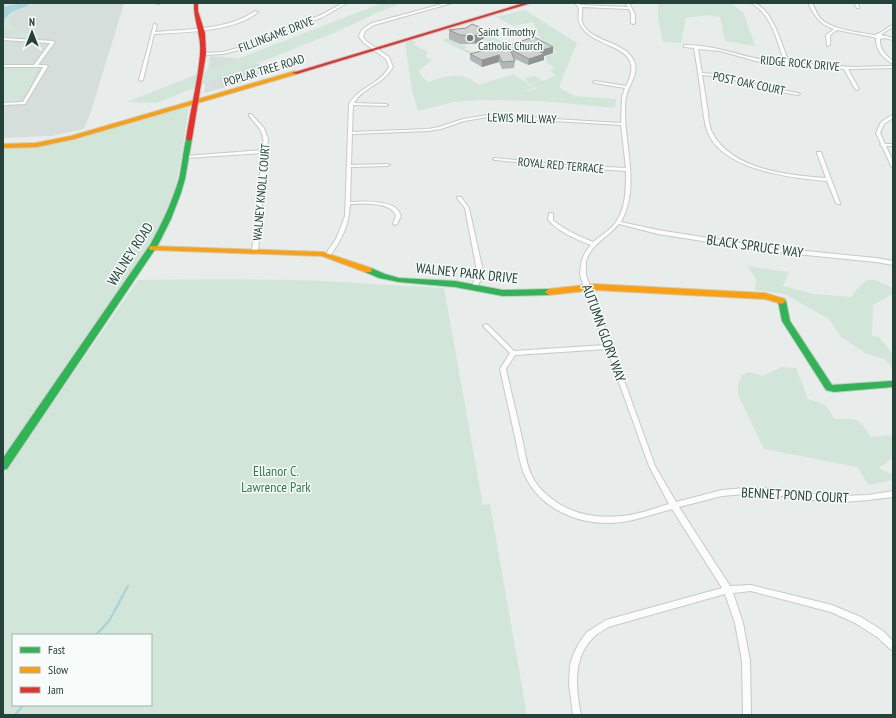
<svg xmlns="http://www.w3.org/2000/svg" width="896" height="718" font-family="'PT Sans Narrow',sans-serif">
<rect width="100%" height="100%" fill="#e8edeb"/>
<g fill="#d6dedb">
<path d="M3 3 124 4 90 114 84 129 51 136 3 138Z"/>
<path d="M210 56 234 58 266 66 252 80 204 93Z"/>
</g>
<g fill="#d1e6d8" fill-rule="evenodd">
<path d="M28 3H34V5L15 11 9 19 10 25C20 34 33 35 45 34L35 38 3 37V35H15C13 30 8 31 5 28 0 15 21 7 30 4Z"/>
<path d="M382 3H402L377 13 334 33 156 103 126 102Z"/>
<path d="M658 3H730L743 12 755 46 725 41 720 17 710 15 686 18 681 43 663 42 658 18Z"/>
<path d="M525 10 577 43 560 84V88L575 96 616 99 615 108 542 101 480 100 453 102 418 111 412 91 405 43 412 40 416 43 413 44 428 52 425 57 432 60 419 71 422 77 428 82C448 75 463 71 480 86L481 84 514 74 534 88 521 92 537 89 526 81 525 78 534 76 543 81 555 76 550 70 555 68 546 62V56L557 53 540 38 533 22 513 26 496 17Z"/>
<path d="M477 29 503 42 496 45 484 40 482 37 452 39 460 44 467 45 465 46 467 48 464 49 475 52 471 55 442 40Z"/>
<path d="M40 67 34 76 32 84 18 102 3 103V68Z"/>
<path d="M189 106C184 135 181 167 173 196 164 223 148 248 133 271L3 461V147L31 146Z"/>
<path d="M747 266 789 272 783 286 814 294 851 297C868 274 869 277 893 288V294L873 305 872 336 879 337 893 354V369L884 359 867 354 841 337 829 319 784 294 755 290 756 279Z"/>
<path d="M138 280C189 279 241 279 293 280 343 281 394 286 444 288L483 505 490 504 527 715H3V475ZM13 635H151V705H13Z"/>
<path d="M782 367 796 368 808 399C823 403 828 405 834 419 858 419 857 416 871 437L893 435V458L879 468 893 475V480L869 485 857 467 764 449 738 395V384L742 375 749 372 763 376Z"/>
</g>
<path fill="#a9d4db" d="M21 3 30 5 11 12 3 21V7Z"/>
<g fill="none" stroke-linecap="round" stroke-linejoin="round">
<path stroke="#a9d4db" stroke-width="1" d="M3 7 4 3"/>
<g stroke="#a9d4db" stroke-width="2.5">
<path d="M96 635 109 621 128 586"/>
<path d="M15 715 23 705"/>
</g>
<g stroke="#c5cac8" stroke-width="2">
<g id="street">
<path d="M155 3H160L158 4Z"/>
<path d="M343 3H347L323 17 243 49 223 54 203 55 201 54 203 53 223 52 241 47 321 15Z"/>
<path d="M446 3H452L374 25 365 31 363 37 366 41 389 57 393 67C382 86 364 86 354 103L386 104 388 105 386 106 353 105 352 132 428 129 439 127 463 119 488 115 621 123 622 97 625 88 595 83 593 82 595 81 626 86C649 42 592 51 580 24 577 19 579 13 579 8L575 3H579L580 5 628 7 625 3H629L635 14V23L633 24 631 23V14L629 9 582 7C583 12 581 17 582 22 589 42 622 40 633 59 640 71 631 81 627 93 625 99 625 105 625 111 625 148 640 187 621 222L658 230 766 247 876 258 893 261V265L876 262 766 251 658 234 619 224C608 237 590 245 586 262 586 266 586 271 586 275L655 466 676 502 722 490 745 488H768L811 494 843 496 868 495 893 491V497L868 500 843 502 811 500 768 494H745L722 496 679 507 730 586 751 585 832 605 861 617 883 631 893 641V650L890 649 877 637 855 623 831 612 751 591 733 593 743 623 750 661 751 715H743L742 661 735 623 725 594 608 627C603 631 597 633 593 638 572 658 576 690 581 715H573L569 684 570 665 573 655 579 643 587 632 606 620 722 588 672 509C657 513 637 520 622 522 586 527 544 513 526 478 520 466 518 451 515 437 510 414 505 392 500 369L510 353 483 326 486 324 488 325 514 351 605 345 580 275C581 262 582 255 591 245 575 239 559 232 548 220L549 213H553V220C564 230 579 236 593 242 599 237 605 233 611 228 626 213 626 191 626 171L564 167 495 160 493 159 495 158 564 165 626 168 621 125 488 117 464 121 441 129 428 131 352 134 351 165 388 164 390 165 388 166 351 167 350 202C362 201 390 200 398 210 399 211 400 215 401 216L397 224 395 225 393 224 396 216C391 201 363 204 350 204 349 226 342 239 330 256L328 257 325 255 336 239 345 216 349 104C360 86 379 85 389 67L386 59 364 43 359 37C360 30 366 26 372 23ZM607 349 649 466 669 504C655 508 637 515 622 516 593 519 566 513 545 493 540 489 535 482 532 476 526 464 525 451 522 438 517 415 511 392 506 369L515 355Z"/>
<path d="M751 3C771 3 783 48 789 63L853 67 893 66V68L848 69 859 89 857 90 855 89 844 69 779 65 756 61 720 51 698 49 702 73 726 75 759 86 798 93 800 94 798 95 757 88 726 77 702 75C704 87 706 99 708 112 708 117 709 124 711 130 729 170 788 175 826 178L817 153V152H821L840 203V204H838L836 203 827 181C791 178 717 170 706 127 704 119 703 111 702 103 700 85 697 66 694 48L684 47V45C718 44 750 61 785 63 778 45 774 22 759 9 757 7 754 5 751 3Z"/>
<path d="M808 3H812C815 8 817 15 821 19 833 30 858 32 874 35 880 34 886 28 893 25V27L886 31 881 35 893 38V40L884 38 880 39C879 49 886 55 893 61V64C884 59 875 50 876 38L873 37 837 30 830 35V45L827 46 826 35 834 29C819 24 815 16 808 3Z"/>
<path d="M854 3H858L859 8H857Z"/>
<path d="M255 11 258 12C235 32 183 32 154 34L143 80 141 81 139 80 154 24 157 25 155 32C186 29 229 30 255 11Z"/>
<path d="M3 38 53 41 55 42 38 65H46L48 66 25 104 3 105V103L23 102 43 67H3V65H34L50 43 3 40Z"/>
<path d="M249 114H251L264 128 268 139 258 251 255 253 252 251 262 153 186 158 184 157 186 156 263 150C265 132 260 129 249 116Z"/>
<path d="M892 115H893V118L884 124 880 133 885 144H893V146H886L893 161V167L891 166 882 146 880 145 881 144 876 133 881 122Z"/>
<path d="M457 197H461L469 208 483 271C482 277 479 286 474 289L471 287 476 277 477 271 465 208 457 198Z"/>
</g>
</g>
<g stroke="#c3cbc8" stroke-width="2">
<g id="fast">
<path d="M189 137 192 139 185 179 181 193 171 219 158 245 7 469 3 470V458L150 245C162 224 172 202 179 179 182 166 183 152 186 139Z"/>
<path d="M365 268H371L385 274 399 278 455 281 503 290 549 289 553 292 549 295 503 296 455 287 399 282 379 278 365 272 364 270Z"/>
<path d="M782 298 786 301 790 321 832 385 891 381H893V387L834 392 826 390 782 321 778 301Z"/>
</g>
</g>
<g stroke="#c3cbc8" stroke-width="2">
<g id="slow">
<path d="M295 71 298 73 297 74 74 139 36 147 3 148V144L36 143 71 136Z"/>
<path d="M150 246 323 252 371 268 372 270 371 272H365L322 256 153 250H150L149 248Z"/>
<path d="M594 284 765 293 785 299 786 301 782 304 765 299 594 290 549 295 545 292 549 289Z"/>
</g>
</g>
<g stroke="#c3cbc8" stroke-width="2">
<g id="jam">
<path d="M194 3H198V11L205 33 206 54 192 139 189 141 186 139C190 112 198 81 200 54 202 36 193 20 194 3Z"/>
<path d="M524 3H531L297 74 292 73Z"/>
</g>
</g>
<use href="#street" fill="#fcfcfc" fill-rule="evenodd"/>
<use href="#fast" fill="#30b455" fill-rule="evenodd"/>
<use href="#slow" fill="#ff9f0a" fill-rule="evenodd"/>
<use href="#jam" fill="#e5322d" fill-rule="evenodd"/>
</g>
<g fill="#b2b6b5">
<path d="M484 29V38L475 44H460L449 39V30Z"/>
<path d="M553 47V53L544 56V60L528 65 513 58 515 61 514 68 502 69 499 62 482 67 470 60V54L500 48Z"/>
</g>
<g fill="#919493">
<path d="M484 29V38L475 44V36Z"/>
<path d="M553 47V53L544 56V60L528 65 529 59 539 51Z"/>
<path d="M499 55V62L482 67V60Z"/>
</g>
<g fill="#cfd4d2" stroke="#919493">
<path d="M472 24 484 29 475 36 460 35 449 30 466 28Z"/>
<path d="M534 37 553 47 539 51 544 54 529 59 510 49 515 61 502 62 499 55 482 60 470 54 497 47 500 48Z"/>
</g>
<circle fill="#697e78" stroke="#f7fbf9" stroke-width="1.5" cx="470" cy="38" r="4"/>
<g text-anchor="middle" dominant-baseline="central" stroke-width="3" stroke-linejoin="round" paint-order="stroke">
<g font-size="12" fill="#24423a" stroke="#f7fbf9" text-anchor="start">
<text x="478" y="31">Saint Timothy<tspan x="478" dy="14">Catholic Church</tspan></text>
</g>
<g font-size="12" fill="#24423a" stroke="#f7fbf9">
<text transform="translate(276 34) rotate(-21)">FILLINGAME DRIVE</text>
<text transform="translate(800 63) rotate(5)">RIDGE ROCK DRIVE</text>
<text transform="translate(264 70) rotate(-17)">POPLAR TREE ROAD</text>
<text transform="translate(749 83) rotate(12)">POST OAK COURT</text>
<text transform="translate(522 118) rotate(2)">LEWIS MILL WAY</text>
<text transform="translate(561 165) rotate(5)">ROYAL RED TERRACE</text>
<text transform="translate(261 192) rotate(-85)">WALNEY KNOLL COURT</text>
</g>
<g font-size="14" fill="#24423a" stroke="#f7fbf9">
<text transform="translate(755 246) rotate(8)">BLACK SPRUCE WAY</text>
<text transform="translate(130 254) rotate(-57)">WALNEY ROAD</text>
<text transform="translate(467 273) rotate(6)">WALNEY PARK DRIVE</text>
<text transform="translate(604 333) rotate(70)">AUTUMN GLORY WAY</text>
<text transform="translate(795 495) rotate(3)">BENNET POND COURT</text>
</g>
<g font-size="14" fill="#2d7a4b" stroke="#f7fbf9">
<text x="276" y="471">Ellanor C.<tspan x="276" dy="16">Lawrence Park</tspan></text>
</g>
</g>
<rect width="896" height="718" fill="none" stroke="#24423a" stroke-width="8"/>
<rect x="12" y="634" width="140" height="72" fill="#f7fbf9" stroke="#a3b1ad"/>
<rect x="20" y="647" width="20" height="6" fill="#30b455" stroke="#a3b1ad"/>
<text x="48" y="654" font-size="12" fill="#24423a">Fast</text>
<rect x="20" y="667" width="20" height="6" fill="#ff9f0a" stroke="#a3b1ad"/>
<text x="48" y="674" font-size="12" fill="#24423a">Slow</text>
<rect x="20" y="687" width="20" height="6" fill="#e5322d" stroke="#a3b1ad"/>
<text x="48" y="694" font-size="12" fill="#24423a">Jam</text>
<g transform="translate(32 32)" stroke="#f7fbf9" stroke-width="3" paint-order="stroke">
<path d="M0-3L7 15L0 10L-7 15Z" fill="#24423a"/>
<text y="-6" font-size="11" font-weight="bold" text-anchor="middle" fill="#24423a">N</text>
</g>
</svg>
